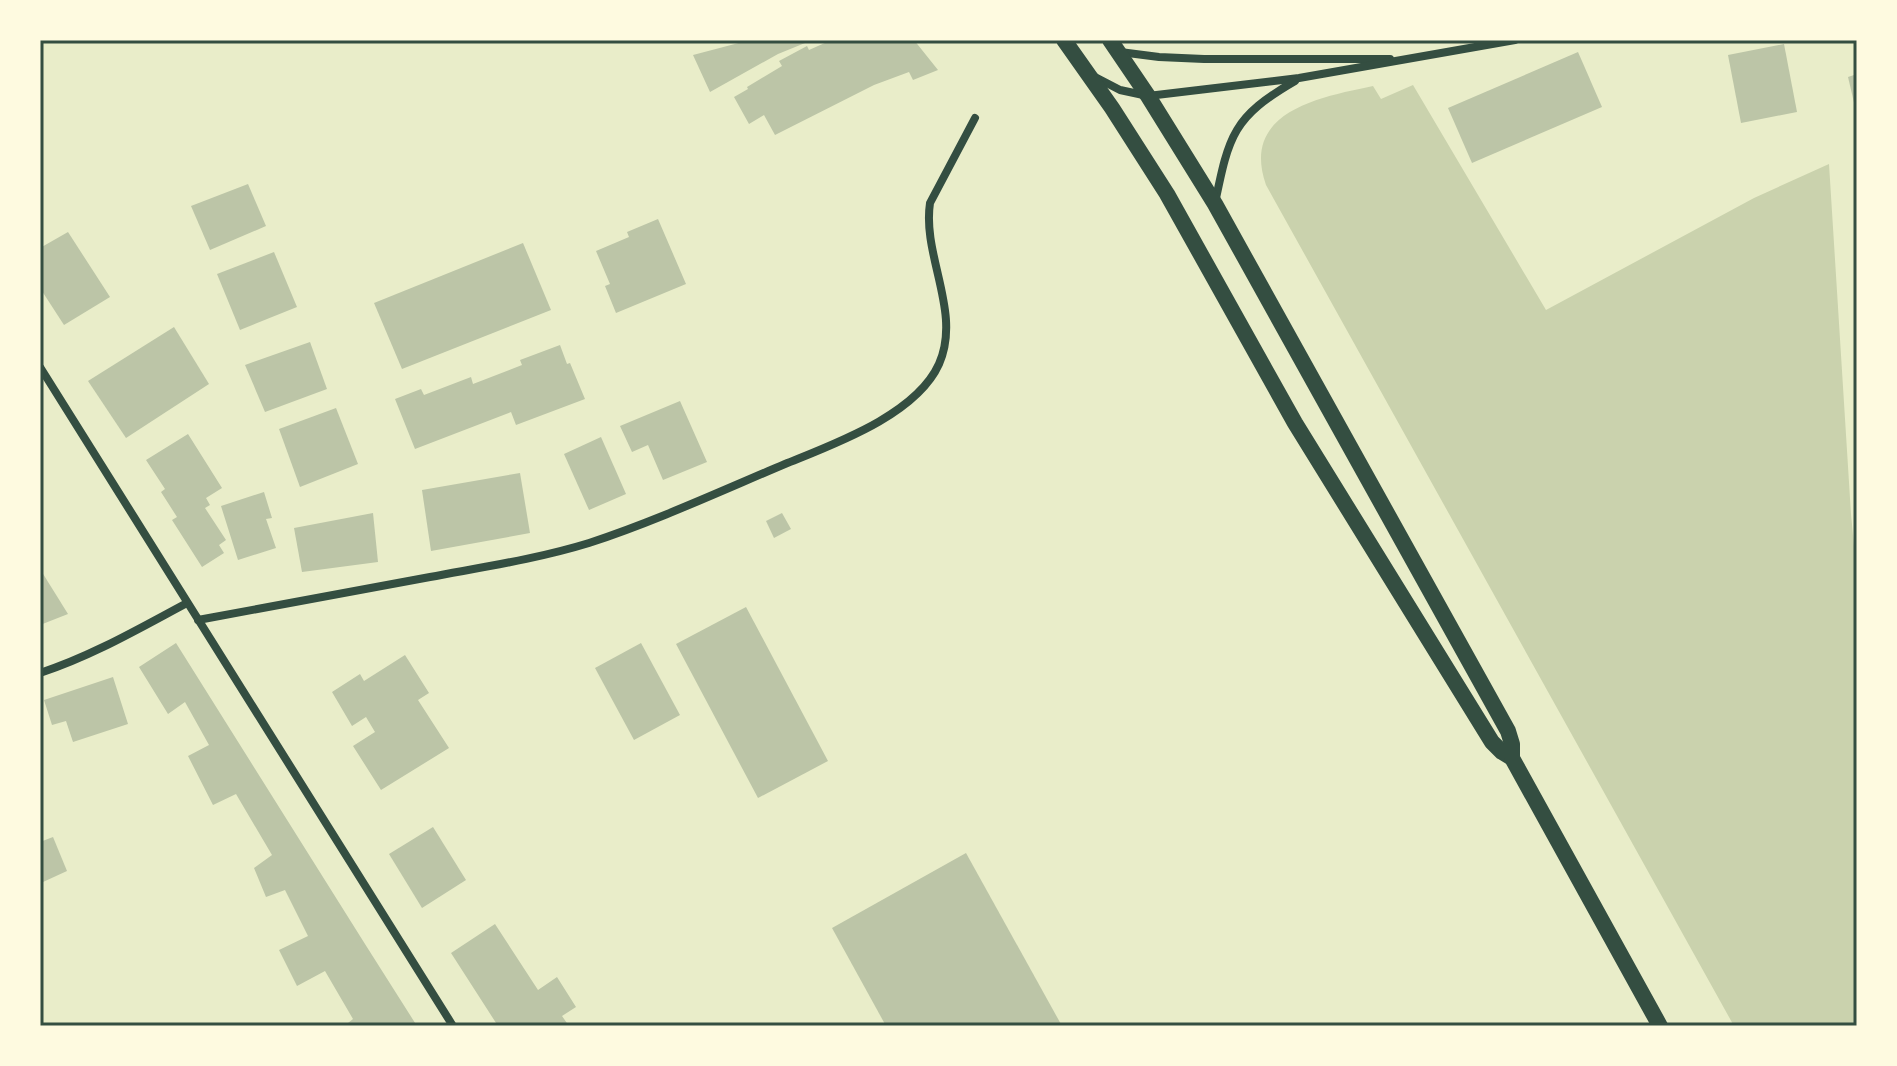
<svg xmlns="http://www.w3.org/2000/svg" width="1897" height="1066" font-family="'Golos Text',sans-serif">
<rect width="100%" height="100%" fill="#e9edc9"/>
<path fill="#cad2ad" d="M1413 85 1546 310 1754 198 1829 164 1851 514 1857 578V1026H1734L1266 185C1240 111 1321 97 1373 86L1381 99Z"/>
<g fill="#bcc5a7">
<path d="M750 40H803L805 43 778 54 710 92 693 55Z"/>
<path d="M826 40H900L901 42 914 40 938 70 913 80 909 72 874 85 775 135 764 115 749 124 734 97 748 89 747 87 782 66 779 61 807 46 809 50 827 42Z"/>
<path d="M1784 44 1797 112 1741 123 1728 55Z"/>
<path d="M1578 52 1602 107 1472 163 1448 108Z"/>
<path d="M1857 74V111H1856L1848 77Z"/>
<path d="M248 184 266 226 210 250 191 206Z"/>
<path d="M658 219 686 284 616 313 605 286 610 284 596 251 629 237 627 232Z"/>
<path d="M68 232 110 297 64 325 40 288V248Z"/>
<path d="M523 243 551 310 402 369 374 303Z"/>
<path d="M274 252 297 307 240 330 217 274Z"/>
<path d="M174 327 209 384 126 438 88 381Z"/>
<path d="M310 342 327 389 265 412 245 365Z"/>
<path d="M560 345 567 364 570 363 585 399 516 425 511 412 415 449 395 399 421 389 424 395 471 377 473 384 522 365 520 360Z"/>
<path d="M680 401 707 462 663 480 648 445 632 452 620 426Z"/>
<path d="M336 408 358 464 300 487 279 429Z"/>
<path d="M188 434 222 488 206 498 210 505 205 508 226 540 219 545 224 553 202 567 172 520 177 517 161 492 165 489 146 460Z"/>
<path d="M601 437 626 494 589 510 564 454Z"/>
<path d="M520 473 530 533 431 551 422 490Z"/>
<path d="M264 492 272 518 266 519 276 548 238 560 221 506Z"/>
<path d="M373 513 378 562 302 572 294 528Z"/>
<path d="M782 513 791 529 774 538 766 521Z"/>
<path d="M40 569 68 614 40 625Z"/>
<path d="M746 607 828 761 758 798 676 644Z"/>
<path d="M176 643 365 944 417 1026H350L348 1023 353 1019 325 971 297 986 279 950 308 936 285 890 266 897 254 868 272 855 236 794 213 805 188 756 209 745 185 702 168 714 139 667Z"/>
<path d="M641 643 680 715 634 740 595 668Z"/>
<path d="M405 655 429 693 418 700 449 748 381 790 353 746 375 732 366 717 352 726 332 692 360 674 364 681Z"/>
<path d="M113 677 128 724 73 742 66 721 52 725 44 700Z"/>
<path d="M433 827 466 880 422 908 389 854Z"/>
<path d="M53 837 67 871 43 882 40 874V842Z"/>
<path d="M966 853 1062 1026H886L832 928Z"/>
<path d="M495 924 538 990 557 977 576 1007 562 1016 569 1026H498L451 953Z"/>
</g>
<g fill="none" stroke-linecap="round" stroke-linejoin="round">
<g stroke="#344e41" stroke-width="8">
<path d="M1120 52 1159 57 1204 59H1390"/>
<path d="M1095 77 1120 90 1148 96 1299 78 1515 40"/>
<path d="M1215 203C1229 135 1233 117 1295 81"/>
<path d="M40 367 453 1026"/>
<path d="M198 620C275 606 352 592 430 577 483 567 537 559 589 543 656 521 721 491 785 464 834 444 916 415 939 364 962 312 922 256 930 203L975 118"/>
<path d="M40 673C92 656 140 628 187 603"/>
</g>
<g stroke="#344e41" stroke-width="16">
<path d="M1064 40 1112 108 1167 194 1295 423 1492 742 1502 752 1512 758"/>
<path d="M1110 40 1148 96 1215 204 1508 731 1512 744V758L1660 1026"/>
</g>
</g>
<rect width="1897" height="1066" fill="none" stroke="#fefae0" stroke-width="84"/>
<rect x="42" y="42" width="1813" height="982" fill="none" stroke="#344e41" stroke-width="3"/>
</svg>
